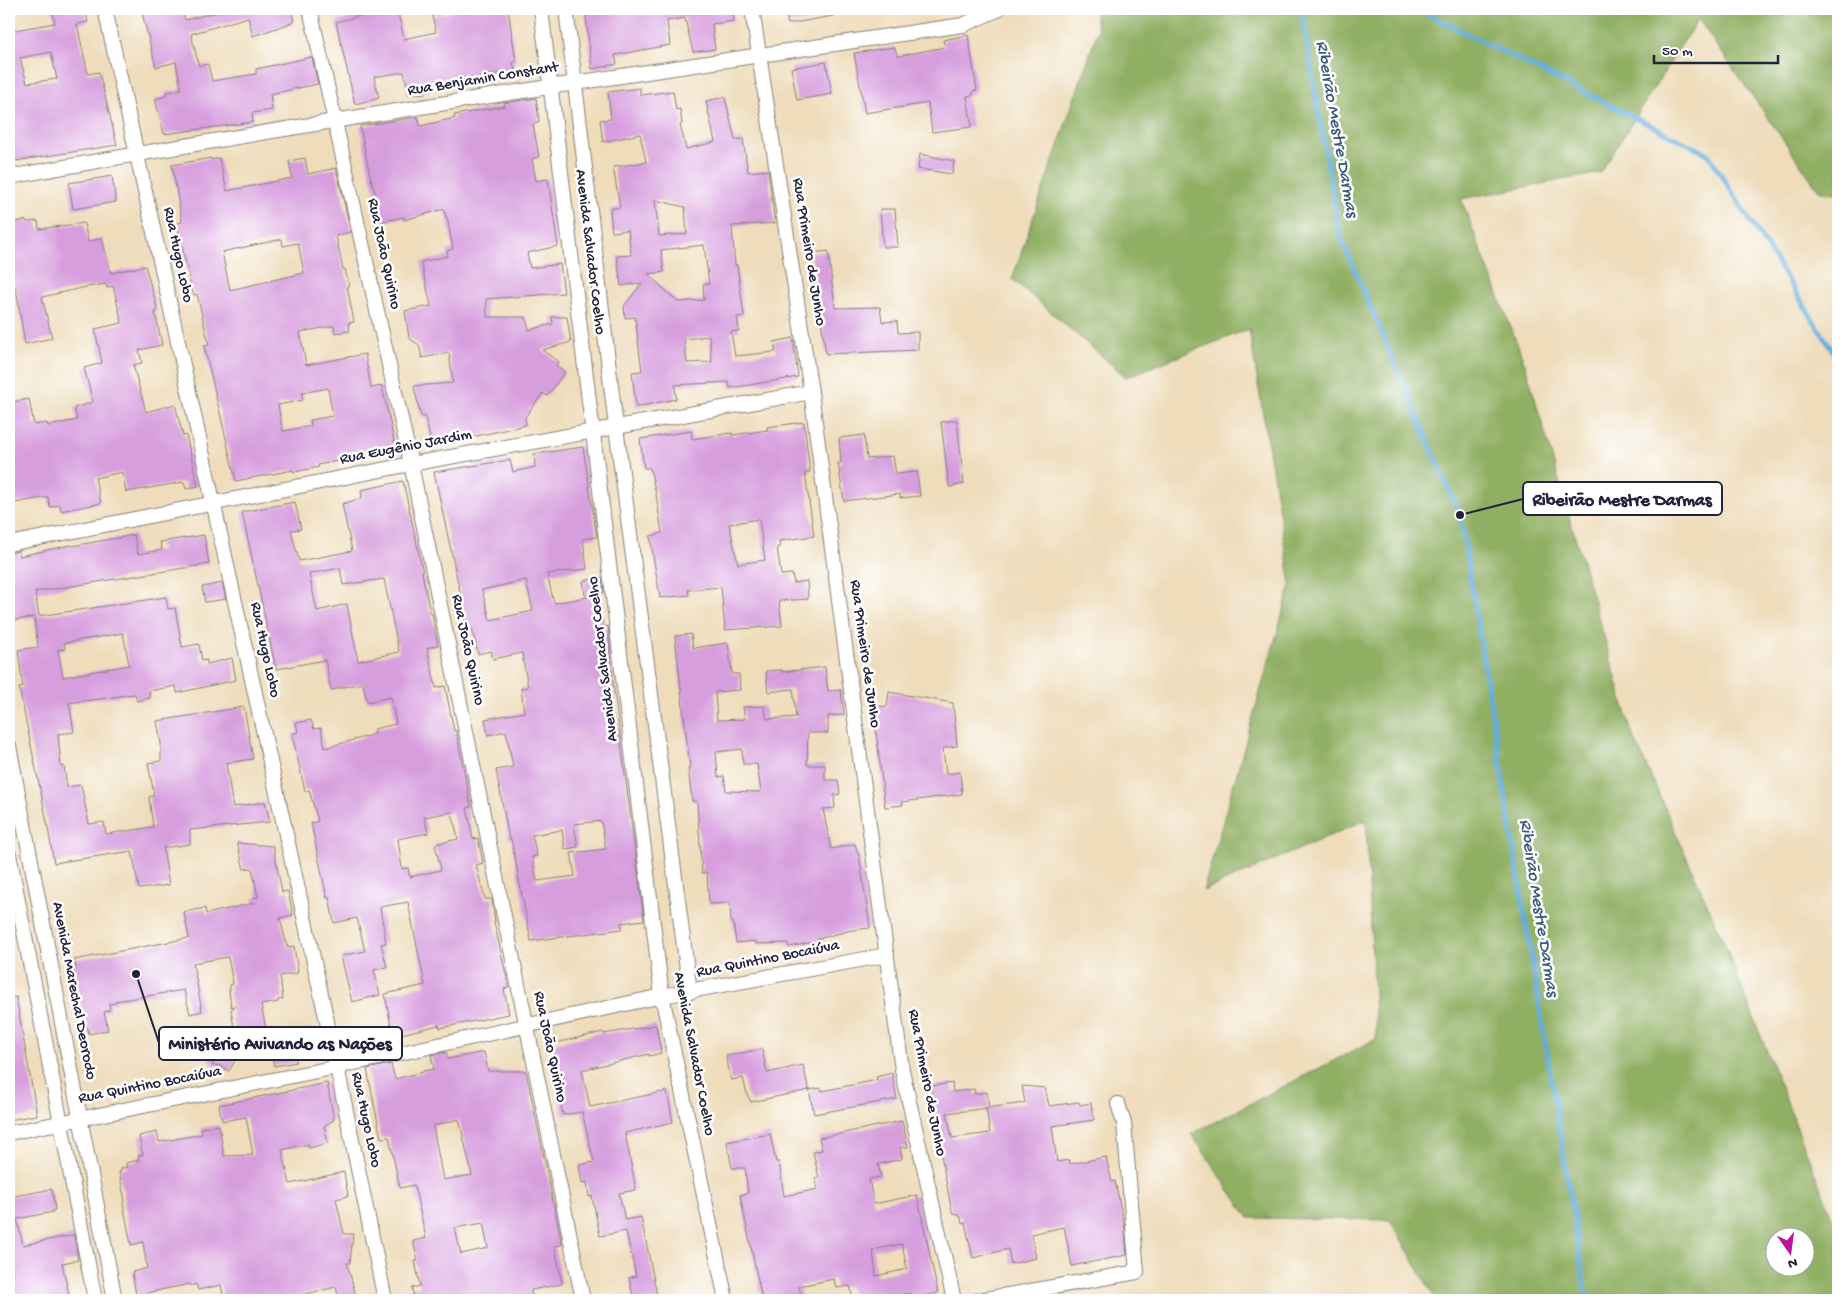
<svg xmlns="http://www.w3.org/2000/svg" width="1847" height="1309" font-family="'Gochi Hand',sans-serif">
<rect width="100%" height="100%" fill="#fff"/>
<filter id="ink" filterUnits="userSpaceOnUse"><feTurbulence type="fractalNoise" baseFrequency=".02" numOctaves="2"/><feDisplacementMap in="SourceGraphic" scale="10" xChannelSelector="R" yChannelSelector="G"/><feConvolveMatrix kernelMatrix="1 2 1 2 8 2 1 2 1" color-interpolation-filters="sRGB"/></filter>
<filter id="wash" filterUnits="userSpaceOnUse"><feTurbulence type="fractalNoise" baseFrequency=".0096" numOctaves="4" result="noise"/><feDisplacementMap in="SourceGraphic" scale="20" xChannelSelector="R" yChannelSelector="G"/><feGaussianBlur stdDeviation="1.12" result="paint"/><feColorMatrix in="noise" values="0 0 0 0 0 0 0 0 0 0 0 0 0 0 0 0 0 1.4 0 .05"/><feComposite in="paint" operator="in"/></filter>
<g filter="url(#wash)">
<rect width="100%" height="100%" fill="#eedcba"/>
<path fill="#8faf62" stroke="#58684e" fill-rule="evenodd" d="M1094 9H1838V193L1820 192 1698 19 1600 173 1461 199 1525 364 1632 733 1723 940 1838 1232V1300H1436L1390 1220 1249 1218 1191 1134 1376 1039 1366 820 1203 891 1291 584 1249 329 1126 377 1012 279 1098 30ZM1774 1236H1804V1266H1774Z"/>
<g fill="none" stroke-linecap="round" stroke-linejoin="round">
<g stroke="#64addc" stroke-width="5">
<path d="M1301 9 1340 236 1460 515 1587 1300"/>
<path d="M1417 9 1708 154 1838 359"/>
</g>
</g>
<g id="blocks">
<g fill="#d79ede" fill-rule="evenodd">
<path d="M52 9H85L88 22 77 24 88 74 99 72 117 145 9 162V144L13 143 9 116V31L55 23ZM51 52 57 79 27 83 20 58Z"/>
<path d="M141 9H182L185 20 229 9H291L294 22 253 36 248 17 191 34 199 66 208 64 212 81 256 74V69L312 57 318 84 270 94 272 110 252 113 253 122 164 134 155 99 166 96 165 93 181 89 176 62 156 67Z"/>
<path d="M361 9H397L404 39 436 32 432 16 462 9H508L516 61 513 62 515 71 490 75V77L449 83 450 85 424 91 425 93 409 95 404 72 374 77 379 98 355 104 336 22 363 15Z"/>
<path d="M585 9H696V11L706 9H732L734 21 712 24 715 49 693 52 685 18 667 21 670 45 615 55 617 64 592 69Z"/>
<path d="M785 9H832L833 16 788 24Z"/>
<path d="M968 35 977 90 973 91V95L967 96 972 127 932 132 928 103 865 113 854 53 894 47 898 56 945 47 943 40Z"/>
<path d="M826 62 832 94 797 100 791 68Z"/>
<path d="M640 88V95L673 91 676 110 680 109 682 124 680 125 686 149 715 142 706 101 725 97 735 140 743 139 748 172 768 170 775 223 732 226 735 265H737L744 316 737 317 739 331 731 332 735 356 776 352 774 342 793 338 798 377 730 388 729 382 675 385 676 399 636 407 632 372 642 371 635 317 625 318 624 306 642 283 621 286 617 256 631 255 628 230 612 232 610 209 620 207 613 167 646 162 640 134 603 142 600 120 611 119 608 92ZM655 200 685 207 687 234 659 236ZM704 245 709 284H703L704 300 678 302 648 274 664 272 661 250ZM709 336 712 362 687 363 684 339Z"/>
<path d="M536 98 539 122 533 124 539 157 532 159 536 181 547 179 548 180 558 246 527 253 530 268 560 264 564 293 486 299 487 317H526L529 330 553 324 552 317H567L571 342 542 350 559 362 556 365 565 372 547 396 543 393 525 417 526 425 472 437 471 435 431 443 425 416 422 417 420 413 414 386 453 383 449 353 422 358 419 345 409 338 405 311 431 306 421 262 448 256 447 251 453 249 447 217H446L444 209 404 220V217L380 222 376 201 377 200 369 171 360 126 418 117 420 126 455 118 454 115 505 106 504 103Z"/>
<path d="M920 154 954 161 952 174 918 169Z"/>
<path d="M211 158 212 160 219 158 227 191 292 178 289 161 305 158 308 174 336 168 351 232 336 236 343 269H345L349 286H347L354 322 348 323 350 331 335 333 334 326 300 332 306 365 365 354 371 388 382 386 395 445 391 450 318 465 319 467 294 472 293 470 236 481 204 346 209 345 197 294 194 295 191 287 177 223 182 222 172 165ZM282 239 283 246 298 243 304 273 230 290 222 252ZM328 388 333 416 310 420 311 426 283 431 278 405 303 400 302 393Z"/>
<path d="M112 176 116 202 73 209 69 183Z"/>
<path d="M880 209H895L898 247H883Z"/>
<path d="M26 220 27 222 38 221 39 229 84 223 88 242 102 238 111 273 145 266 156 303 157 312H155L162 345 139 350 142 363 133 365 146 412 175 404 183 436 186 435 198 486 186 489 184 482 126 492 122 472 95 478 101 503 61 511 60 505 50 507 48 497 9 504V403L29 399 34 425 47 423 48 426 77 420 74 408 93 402 84 368 102 363 95 329 122 323 113 286 107 288 106 284 86 287 42 297 52 338 25 344 16 288 9 289V223Z"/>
<path d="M828 251 835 308 880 307 882 322 897 321 898 333 918 332V350L826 354 811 253Z"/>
<path d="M957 420 964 484 949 487 941 422Z"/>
<path d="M804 422 810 472 805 473 814 536 779 541 780 547H777L781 575 792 574 794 583 807 581 808 599 779 601 782 626 725 630 721 587 688 590 689 595 660 598 650 536 662 533 656 494 650 468H644L640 439 691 431 692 439 732 433V435L768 430 767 427ZM759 519 765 560 738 564 729 524Z"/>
<path d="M864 435 867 459 893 456 896 474 917 472 920 496 900 498V494L844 501 838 463H841L839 438Z"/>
<path d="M583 447 597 537 583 539 587 569 547 574 554 603 594 596 598 619 602 618 604 627 608 626 612 674 644 920 621 923 622 929 531 941 511 839H509L496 770 513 767 506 731 488 735 485 719 524 712 521 688 528 687 522 653 493 659 491 651 478 654 472 629 467 630 462 607 463 606 434 472 510 460 513 472 535 467 534 454ZM526 580 533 611 490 620 482 590ZM601 821 606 849 571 853 575 876 537 881 532 857 537 856 532 835 562 830 565 849 578 847 574 824Z"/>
<path d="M403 481 423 572H422L430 613H432L438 645 427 648 436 688 445 686 454 731 456 730 471 807 467 808 473 839 478 838 483 863 476 865 485 899H492L495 922H494L509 987 504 989 509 1014 440 1028 439 1025 393 1036 385 994 425 985 408 902 380 907 386 943 381 944 387 967 374 970 380 995 352 1002 341 956 365 951 357 918 334 923 329 897 327 898 311 823 318 821 309 790 305 791 292 734 298 732 296 723 311 720 314 729 321 728 325 748 375 734 374 729 396 724 391 697 367 702 363 683 331 690 325 660 276 669 242 512 295 502 301 529 291 530 299 561 352 551 342 504 362 498 361 490ZM340 568 343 585 384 579 399 652 358 661 347 604 317 611 309 574ZM452 812 458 839 435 844 441 870 410 877 408 868 402 869 398 839 428 833 424 817Z"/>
<path d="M134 535 138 554 162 550 160 542 204 535 209 564 35 592 39 616 166 597 168 609 175 608 182 647 199 644 202 661 207 660V664L232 658 236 680 177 693 176 686 149 691 150 698 137 701 135 694 69 703 74 732 58 734 61 767 64 766 67 787 81 785 89 824 104 822 106 834 153 827 149 797 154 795 148 763 161 761V743L157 721 244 707 253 759 226 763 233 807 265 802 270 822 190 830V844L163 848 169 885 139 889 132 851 54 863 47 822 19 688 23 687 18 650 38 647 34 617 9 621V553L18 551 20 556 71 545 72 546ZM123 633 129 665 63 677 58 650 65 649 64 643Z"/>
<path d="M602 577 604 592 585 595 583 581Z"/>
<path d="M222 583 226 599 205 602 202 587Z"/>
<path d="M691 634 693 648 728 643 732 674H739L740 690 715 692 717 720 745 719 743 707 764 706 767 719 796 717 793 689 768 692 766 671 782 670V672L825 667 828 691 841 690 844 715 828 716V733H808L807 765H825V780H838L840 794 834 795 835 808 823 809 831 849 855 844 858 854H859L870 928 852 930 817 939 818 941 789 947 788 943 756 944V941L736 943 733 922H731L730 903 709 904 707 873H702L697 802 692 801 688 768H690L675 636ZM742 749 743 764H757L761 792 726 791 724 776 718 777 716 752Z"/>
<path d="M889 692 953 703 957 746 943 748 946 774 960 772 962 794 902 802 903 805 885 807 873 705 887 707Z"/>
<path d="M237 843 273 846 282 892 288 891 293 915 280 918 287 947 294 946 298 973 280 976 283 999 278 1000V1002L261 1005 268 1038 222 1045 236 1059 229 1071 218 1065 213 1066 211 1060 209 1061 206 1048H200L205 1043 204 1039 209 1038 214 1032 234 1028 231 1010 235 1006 231 1007 229 990H230V985L233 984 228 957 193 963 202 1011 190 1014 184 990 116 1001V1003L109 1004 110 1010 104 1012 108 1030 89 1034 87 1026H84L74 968H76L74 960 189 938 184 912 205 908 206 914 254 903 253 898 258 897 252 868 244 869Z"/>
<path d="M16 997 37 1115 9 1120V998Z"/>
<path d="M656 1025 661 1053 649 1056V1054L582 1070 590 1107 667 1091 673 1122 625 1133 636 1190 619 1193 625 1220 641 1217 658 1300H634L629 1278 636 1276 626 1231 600 1236 592 1196 589 1197 587 1182 582 1183 579 1165 594 1162 582 1112 563 1115 556 1082 559 1081 551 1044 603 1032 604 1034Z"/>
<path d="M313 1028 317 1045 294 1051 296 1062 274 1066 268 1038Z"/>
<path d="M762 1049 767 1073 803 1065 809 1090 751 1102 747 1094 743 1078 731 1080 726 1056Z"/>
<path d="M446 1052 448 1059 484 1052 488 1071H526L562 1245 555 1246 562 1284 531 1290 533 1300H414L412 1288 420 1286 415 1261H418L413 1241 426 1238 414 1185 400 1188 389 1137 381 1138 367 1069 391 1064 395 1079 423 1072V1071L434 1069 431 1055ZM459 1119 472 1175 443 1180 433 1126ZM483 1223 488 1248 461 1254 455 1228Z"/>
<path d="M892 1073 897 1099 814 1114 809 1090 821 1088 822 1091 877 1080 876 1077Z"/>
<path d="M327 1083 334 1120 324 1126 328 1143 309 1148 308 1144 282 1150 290 1184 344 1172 348 1196 336 1199 344 1234H353L350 1263H347L357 1300H339L336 1287 279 1300H224L221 1285 198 1290 196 1284 191 1286 190 1284 136 1295 132 1272 147 1268 143 1242 131 1245 123 1202 125 1201 119 1172H121L120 1169 127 1167 126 1163 139 1160 138 1156 143 1155 139 1136 157 1132 159 1142 202 1134 201 1128 219 1125 224 1156 253 1155 246 1117 222 1121 219 1105Z"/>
<path d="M952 1083 953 1092 974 1089 975 1094 987 1092 989 1108 947 1113 952 1138 990 1133 986 1108 1025 1103 1022 1086 1045 1088 1049 1106 1079 1102 1080 1105 1091 1103 1094 1120 1052 1126 1057 1162 1069 1160 1070 1164 1106 1157 1112 1182 1115 1181 1120 1205 1124 1223 1127 1255 1072 1266 1064 1227 1031 1234 1036 1258 1011 1264 1008 1249 973 1258 965 1223 962 1224 961 1217 952 1212 938 1139 935 1140 931 1115 935 1114 931 1086Z"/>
<path d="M902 1121 908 1147H900L902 1159 878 1164 881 1177 869 1179 874 1204 917 1195 938 1293 913 1298 911 1293 883 1298V1300H853L850 1286 836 1288 834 1279 799 1286 802 1300H762L740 1195 748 1193 745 1168H732L727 1142 770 1134 776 1162H779L784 1196 818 1189 815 1178H819L813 1152 822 1150 819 1138ZM902 1244 907 1269 876 1276 873 1250Z"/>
<path d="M52 1189 55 1210 52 1211 53 1212 17 1219 23 1245 74 1235 78 1260 62 1263 70 1300H9V1276L13 1275 9 1254V1197Z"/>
</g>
</g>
</g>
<g filter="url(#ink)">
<use href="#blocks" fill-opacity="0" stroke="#887f7a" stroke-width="1"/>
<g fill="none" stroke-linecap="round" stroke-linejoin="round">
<g stroke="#887f7a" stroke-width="16">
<g id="minor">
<path d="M105 9 337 1067 385 1300"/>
<path d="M310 9 411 464 583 1300"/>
<path d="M541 9 662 996 726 1300"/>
<path d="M566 9 616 427 690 992"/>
<path d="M752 9 811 392 902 1070 954 1300"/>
<path d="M9 177C326 119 644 72 963 25L997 10V9"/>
<path d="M9 544 411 464 811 392"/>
<path d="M9 746 115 1300"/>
<path d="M9 854 95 1300"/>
<path d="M9 1133 337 1067 662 996 887 955"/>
<path d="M979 1300 1137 1272 1124 1123 1118 1104"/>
</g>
</g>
<use href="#minor" stroke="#fff" stroke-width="14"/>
</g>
</g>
<g text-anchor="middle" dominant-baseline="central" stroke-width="5" stroke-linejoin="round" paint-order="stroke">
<g font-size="16" fill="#22223b" stroke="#fff">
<text transform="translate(483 80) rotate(-9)">Rua Benjamin Constant</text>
<text transform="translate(589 252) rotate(83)">Avenida Salvador Coelho</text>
<text transform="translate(808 252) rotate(81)">Rua Primeiro de Junho</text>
<text transform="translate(383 254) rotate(78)">Rua João Quirino</text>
<text transform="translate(177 255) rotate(78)">Rua Hugo Lobo</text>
<text transform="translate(406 448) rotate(-11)">Rua Eugênio Jardim</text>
<text transform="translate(264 650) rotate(78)">Rua Hugo Lobo</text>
<text transform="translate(467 650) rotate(78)">Rua João Quirino</text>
<text transform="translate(864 654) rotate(82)">Rua Primeiro de Junho</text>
<text transform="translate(604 659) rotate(-97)">Avenida Salvador Coelho</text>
<text transform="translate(768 960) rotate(-11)">Rua Quintino Bocaiúva</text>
<text transform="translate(73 991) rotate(79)">Avenida Marechal Deorodo</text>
<text transform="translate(549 1047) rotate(78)">Rua João Quirino</text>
<text transform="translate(693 1054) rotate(79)">Avenida Salvador Coelho</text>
<text transform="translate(926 1083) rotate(79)">Rua Primeiro de Junho</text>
<text transform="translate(150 1086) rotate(-11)">Rua Quintino Bocaiúva</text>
<text transform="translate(365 1120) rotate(78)">Rua Hugo Lobo</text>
</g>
<g font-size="18" font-style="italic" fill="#3c5a7b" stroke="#fff">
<text transform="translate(1336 129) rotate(80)">Ribeirão Mestre Darmas</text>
<text transform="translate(1538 908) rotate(81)">Ribeirão Mestre Darmas</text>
</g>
</g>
<path fill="none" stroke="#22223b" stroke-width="2" d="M1460 515L1523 499M136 974L159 1043"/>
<g fill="#22223b" stroke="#fff" stroke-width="2">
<circle cx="1460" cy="515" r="5"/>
<circle cx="136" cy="974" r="5"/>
</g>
<g fill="#fff" stroke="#22223b" stroke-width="2">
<rect x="1523" y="482" width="199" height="33" rx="5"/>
<rect x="159" y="1027" width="243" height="33" rx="5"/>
</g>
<g font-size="18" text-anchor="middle" font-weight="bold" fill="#22223b">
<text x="1622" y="505">Ribeirão Mestre Darmas</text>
<text x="280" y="1049">Ministério Avivando as Nações</text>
</g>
<rect width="1847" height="1309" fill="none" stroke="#fff" stroke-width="30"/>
<g transform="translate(1790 1252) rotate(166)"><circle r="24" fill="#ffffff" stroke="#a7a7b1"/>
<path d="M0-4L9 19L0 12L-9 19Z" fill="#b5179e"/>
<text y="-8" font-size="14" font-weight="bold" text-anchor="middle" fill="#22223b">N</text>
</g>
<path d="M1654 55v8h124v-8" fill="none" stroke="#22223b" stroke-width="2.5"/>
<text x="1662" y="55" font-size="15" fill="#22223b" stroke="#ffffff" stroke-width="4" paint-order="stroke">50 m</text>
</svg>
